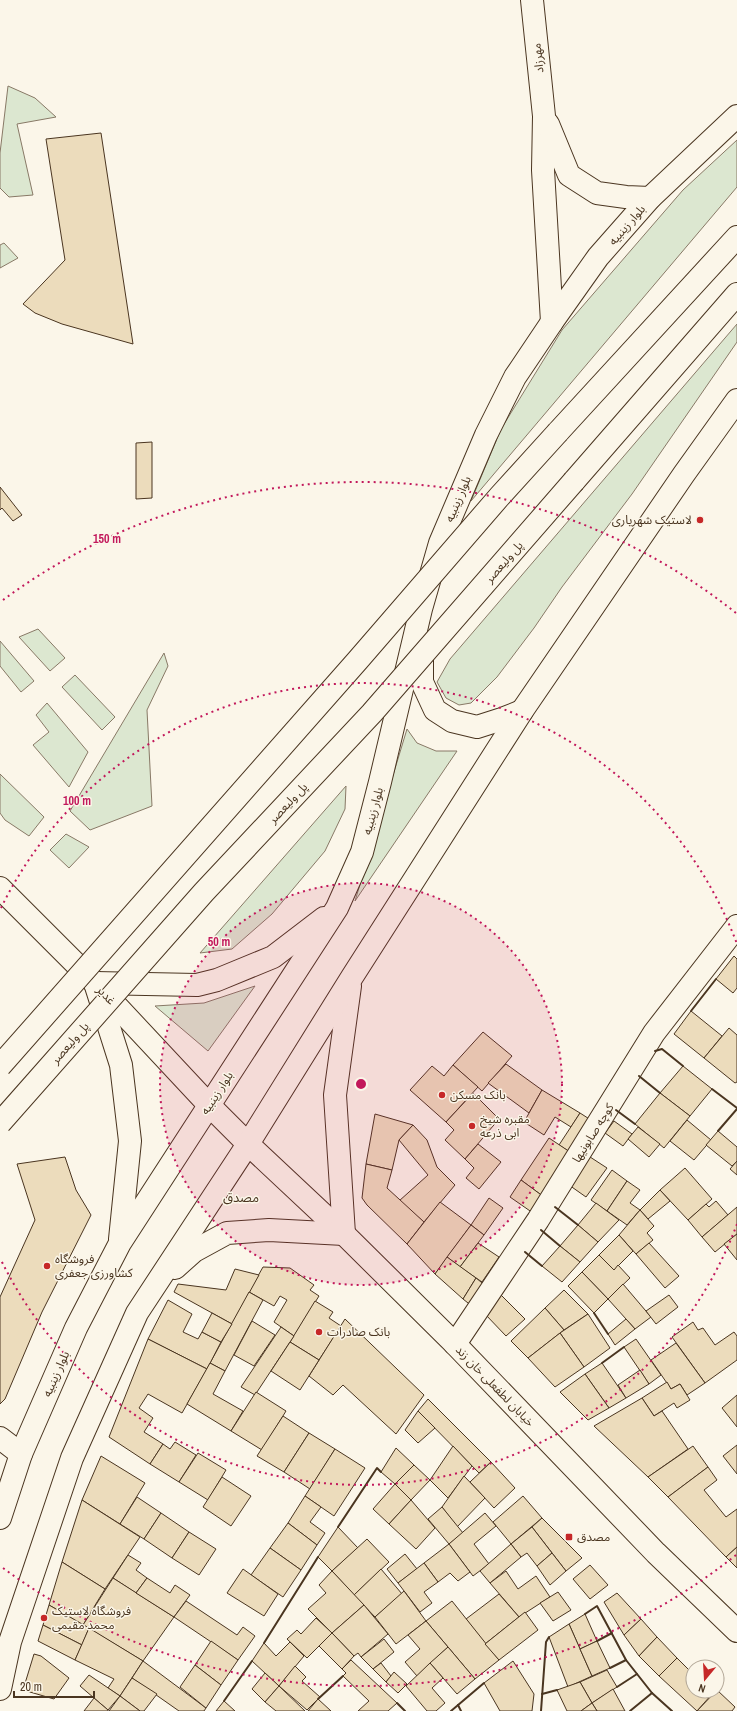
<svg xmlns="http://www.w3.org/2000/svg" width="737" height="1711" font-family="'Archivo Narrow','Noto Sans Arabic',sans-serif">
<rect width="100%" height="100%" fill="#fbf6e9"/>
<g fill="#dce7d0" stroke="#887966">
<path d="M8 86 35 98 56 117 17 124 33 195 9 197 0 188V153Z"/>
<path d="M737 140V187L471 501 501 429 562 330 683 190Z"/>
<path d="M4 243 18 258 0 268V245Z"/>
<path d="M737 324V342L632 494 562 587 534 628 497 677 471 703 459 705 446 698 437 682 450 659Z"/>
<path d="M38 629 65 658 50 671 19 637Z"/>
<path d="M0 641 34 681 21 692 0 666Z"/>
<path d="M164 653 168 666 147 710 152 806 90 830 70 811Z"/>
<path d="M75 675 115 717 102 730 62 687Z"/>
<path d="M47 703 88 752 69 787 33 745 49 732 36 715Z"/>
<path d="M407 729 417 743 436 751H457L355 901Z"/>
<path d="M0 774 44 817 29 836 5 820 0 813Z"/>
<path d="M346 786 345 809 325 851 272 914 232 949 200 953Z"/>
<path d="M66 834 89 847 69 868 50 850Z"/>
<path d="M255 986 208 1051 155 1006 204 1003Z"/>
</g>
<g fill="#ecdcbc" stroke="#4a3520">
<path d="M101 133 133 344 62 324 35 313 23 304 65 260 46 139Z"/>
<path d="M152 442V498L136 499V443Z"/>
<path d="M0 487 22 515 13 521 2 508 0 510Z"/>
<path d="M734 956 737 959V988L733 993 716 979Z"/>
<path d="M691 1011 722 1036 704 1058 674 1034Z"/>
<path d="M729 1028 737 1035V1082L735 1083 704 1058Z"/>
<path d="M483 1032 512 1056 482 1091 453 1065Z"/>
<path d="M506 1064 542 1090 529 1113 488 1083Z"/>
<path d="M453 1065 478 1087 446 1122 410 1090 432 1066 444 1076Z"/>
<path d="M683 1066 712 1089 690 1116 660 1093Z"/>
<path d="M542 1090 580 1113 571 1127 555 1117 544 1135 524 1122Z"/>
<path d="M473 1093 499 1119 465 1159 445 1140 454 1130 446 1122Z"/>
<path d="M660 1093 690 1116 664 1148 635 1124Z"/>
<path d="M580 1113 594 1122 573 1154 559 1145Z"/>
<path d="M375 1114 413 1125 399 1140 392 1170 366 1164Z"/>
<path d="M687 1120 711 1140 694 1160 670 1141Z"/>
<path d="M614 1121 632 1134 623 1146 605 1133Z"/>
<path d="M413 1125 427 1140 437 1167 455 1185 424 1222 399 1201 428 1175 399 1140Z"/>
<path d="M638 1127 660 1144 649 1157 628 1139Z"/>
<path d="M718 1131 737 1147V1161L732 1166 706 1145Z"/>
<path d="M549 1138 573 1154 544 1197 521 1180Z"/>
<path d="M478 1144 501 1162 479 1189 466 1178 474 1168 465 1159Z"/>
<path d="M587 1155 607 1168 586 1197 569 1185Z"/>
<path d="M65 1157 76 1190 91 1215 42 1312 5 1399 0 1404V1297L35 1220 17 1164Z"/>
<path d="M737 1161V1175L730 1169Z"/>
<path d="M366 1164 392 1170 387 1188 424 1222 407 1244 367 1205 362 1198Z"/>
<path d="M685 1168 712 1199 688 1220 660 1190Z"/>
<path d="M612 1170 627 1181 607 1211 591 1200Z"/>
<path d="M521 1180 544 1197 533 1213 510 1197Z"/>
<path d="M627 1181 640 1190 630 1203 640 1210 627 1225 607 1211Z"/>
<path d="M660 1190 670 1201 648 1219 640 1210Z"/>
<path d="M489 1198 503 1208 484 1235 471 1225Z"/>
<path d="M716 1201 728 1215 702 1237 688 1220 706 1204 709 1207Z"/>
<path d="M440 1202 471 1225 435 1274 407 1244Z"/>
<path d="M596 1203 619 1220 598 1242 578 1225Z"/>
<path d="M737 1207V1234L715 1252 702 1237Z"/>
<path d="M640 1210 654 1226 647 1233 653 1240 636 1254 619 1235Z"/>
<path d="M471 1225 484 1235 460 1267 447 1257Z"/>
<path d="M578 1225 598 1242 580 1262 560 1246Z"/>
<path d="M737 1234V1260L724 1244Z"/>
<path d="M619 1235 633 1251 614 1270 599 1255Z"/>
<path d="M478 1243 499 1257 482 1282 460 1267Z"/>
<path d="M649 1243 679 1276 665 1288 636 1254Z"/>
<path d="M560 1246 580 1262 562 1282 542 1266Z"/>
<path d="M599 1255 614 1270 618 1265 630 1278 608 1299 582 1272Z"/>
<path d="M447 1257 476 1278 463 1299 435 1274Z"/>
<path d="M263 1267 290 1268 314 1285 310 1290 319 1296 294 1336 274 1322 287 1300 280 1296 274 1306 249 1292Z"/>
<path d="M235 1269 259 1275 232 1324 174 1292 178 1284 226 1290Z"/>
<path d="M582 1272 608 1299 594 1313 568 1286Z"/>
<path d="M476 1278 486 1286 473 1307 463 1299Z"/>
<path d="M623 1284 651 1317 635 1329 608 1299Z"/>
<path d="M564 1290 588 1314 564 1330 545 1308Z"/>
<path d="M497 1291 525 1319 506 1336 485 1314Z"/>
<path d="M249 1292 263 1300 225 1371 210 1363Z"/>
<path d="M669 1295 678 1307 656 1324 646 1311Z"/>
<path d="M168 1300 192 1314 183 1332 198 1339 202 1332 221 1342 207 1369 148 1339Z"/>
<path d="M315 1301 333 1312 329 1318 341 1326 319 1360 290 1342Z"/>
<path d="M545 1308 564 1330 528 1358 511 1341Z"/>
<path d="M212 1313 232 1324 221 1342 202 1332Z"/>
<path d="M588 1314 610 1348 584 1367 560 1333Z"/>
<path d="M345 1319 424 1395 396 1434 343 1385 333 1395 309 1376Z"/>
<path d="M626 1319 635 1329 615 1345 608 1334Z"/>
<path d="M252 1321 275 1335 254 1366 234 1355Z"/>
<path d="M693 1322 698 1330 703 1328 715 1345 734 1332 737 1336V1360L705 1383 672 1337Z"/>
<path d="M281 1327 294 1336 255 1395 241 1387Z"/>
<path d="M560 1333 584 1367 555 1387 528 1358Z"/>
<path d="M148 1339 207 1369 182 1413 148 1394 139 1408 153 1418 144 1432 163 1444 150 1464 109 1437Z"/>
<path d="M636 1339 661 1375 649 1384 624 1347Z"/>
<path d="M290 1342 319 1360 300 1390 271 1371Z"/>
<path d="M676 1343 705 1383 687 1395 680 1384 671 1389 651 1360Z"/>
<path d="M210 1363 225 1371 213 1394 243 1411 231 1431 187 1404Z"/>
<path d="M602 1363 626 1398 609 1408 585 1374Z"/>
<path d="M640 1370 649 1384 626 1398 618 1385Z"/>
<path d="M585 1374 609 1408 588 1420 560 1392Z"/>
<path d="M667 1382 671 1389 680 1384 690 1400 677 1408 674 1403 654 1416 642 1398Z"/>
<path d="M256 1392 286 1411 262 1450 231 1431Z"/>
<path d="M737 1395V1427L722 1408Z"/>
<path d="M642 1398 654 1416 662 1411 688 1449 648 1477 594 1426Z"/>
<path d="M428 1399 491 1462 479 1473 418 1411Z"/>
<path d="M418 1411 435 1428 418 1443 405 1430Z"/>
<path d="M283 1416 309 1433 284 1472 257 1456Z"/>
<path d="M309 1433 335 1449 310 1489 284 1472Z"/>
<path d="M175 1442 196 1455 179 1482 150 1464 163 1444 170 1449Z"/>
<path d="M737 1445V1474L723 1456Z"/>
<path d="M453 1446 472 1466 448 1498 430 1480Z"/>
<path d="M693 1446 708 1467 668 1497 648 1477Z"/>
<path d="M396 1448 414 1465 395 1484 381 1472Z"/>
<path d="M335 1449 365 1468 334 1516 305 1496Z"/>
<path d="M198 1453 226 1470 208 1500 179 1482Z"/>
<path d="M101 1456 145 1483 120 1524 82 1500Z"/>
<path d="M491 1462 515 1488 494 1508 470 1482Z"/>
<path d="M414 1465 430 1480 411 1500 395 1484Z"/>
<path d="M708 1467 717 1480 704 1490 726 1517 737 1509V1547L726 1557 668 1497Z"/>
<path d="M464 1476 485 1498 457 1527 442 1507Z"/>
<path d="M222 1477 251 1496 231 1526 203 1507Z"/>
<path d="M395 1484 411 1500 389 1524 373 1509Z"/>
<path d="M305 1496 321 1507 310 1522 325 1533 317 1545 288 1523Z"/>
<path d="M523 1496 542 1518 511 1544 493 1522Z"/>
<path d="M137 1497 161 1513 144 1539 120 1524Z"/>
<path d="M82 1500 140 1537 105 1589 62 1562Z"/>
<path d="M411 1500 435 1528 416 1549 389 1524Z"/>
<path d="M442 1507 463 1533 449 1544 428 1519Z"/>
<path d="M161 1513 189 1532 172 1558 144 1539Z"/>
<path d="M485 1513 496 1526 474 1544 489 1564 473 1576 449 1544Z"/>
<path d="M542 1518 582 1558 566 1571 532 1527Z"/>
<path d="M288 1523 317 1545 301 1570 270 1548Z"/>
<path d="M338 1527 358 1548 332 1571 318 1557Z"/>
<path d="M532 1527 552 1553 537 1566 527 1553 521 1557 511 1544Z"/>
<path d="M189 1532 216 1549 199 1575 172 1558Z"/>
<path d="M367 1539 389 1562 354 1595 332 1571Z"/>
<path d="M449 1544 470 1572 458 1581 450 1573 438 1582 424 1563Z"/>
<path d="M511 1544 521 1557 490 1583 480 1571Z"/>
<path d="M737 1547V1568L726 1557Z"/>
<path d="M270 1548 301 1570 283 1597 251 1575Z"/>
<path d="M552 1553 566 1571 550 1585 537 1566Z"/>
<path d="M405 1554 417 1569 398 1583 387 1569Z"/>
<path d="M128 1555 141 1563 136 1570 147 1578 136 1593 113 1578Z"/>
<path d="M62 1562 105 1589 83 1625 49 1605Z"/>
<path d="M424 1563 438 1582 424 1592 432 1603 420 1612 398 1583Z"/>
<path d="M590 1565 608 1585 590 1599 573 1579Z"/>
<path d="M243 1569 278 1594 264 1616 227 1593Z"/>
<path d="M381 1569 402 1594 375 1617 354 1595Z"/>
<path d="M332 1571 364 1605 332 1633 308 1609 326 1593 319 1585Z"/>
<path d="M506 1571 518 1589 536 1576 550 1597 519 1617 490 1583Z"/>
<path d="M113 1578 174 1617 143 1661 83 1625Z"/>
<path d="M147 1578 170 1593 175 1585 190 1595 174 1617 136 1593Z"/>
<path d="M404 1591 426 1621 396 1644 375 1617Z"/>
<path d="M558 1592 571 1610 553 1621 540 1603Z"/>
<path d="M617 1593 641 1619 624 1635 604 1602Z"/>
<path d="M499 1594 519 1617 485 1644 466 1619Z"/>
<path d="M186 1601 237 1635 243 1627 255 1636 238 1660 174 1617Z"/>
<path d="M452 1601 499 1660 475 1679 426 1621Z"/>
<path d="M49 1605 89 1628 82 1645 43 1625Z"/>
<path d="M364 1605 388 1634 361 1657 358 1653 354 1656 332 1633Z"/>
<path d="M525 1612 538 1630 499 1660 485 1644Z"/>
<path d="M585 1614 597 1641 580 1649 569 1624Z"/>
<path d="M316 1618 332 1633 307 1658 287 1639 297 1630 301 1634Z"/>
<path d="M641 1619 657 1637 639 1656 624 1635Z"/>
<path d="M426 1621 448 1647 417 1676 405 1662 420 1649 408 1635Z"/>
<path d="M569 1624 592 1676 568 1687 549 1637Z"/>
<path d="M43 1625 82 1645 75 1660 38 1641Z"/>
<path d="M89 1628 143 1661 120 1696 108 1688 114 1679 75 1660Z"/>
<path d="M332 1633 354 1656 342 1669 319 1646Z"/>
<path d="M657 1637 677 1658 659 1676 639 1656Z"/>
<path d="M384 1639 394 1652 373 1669 361 1657Z"/>
<path d="M211 1641 238 1660 221 1685 195 1665Z"/>
<path d="M597 1641 610 1668 592 1676 580 1649Z"/>
<path d="M290 1642 304 1656 279 1686 252 1661 264 1643 276 1656Z"/>
<path d="M448 1647 475 1679 457 1694 430 1663Z"/>
<path d="M34 1654 41 1656 69 1678 54 1699 23 1690Z"/>
<path d="M677 1658 693 1674V1691H710L712 1694 697 1711 659 1676Z"/>
<path d="M351 1660 397 1703 388 1711H358L369 1701 343 1676 346 1673 342 1669Z"/>
<path d="M143 1661 206 1708 204 1711H179L132 1678Z"/>
<path d="M513 1661 534 1694 532 1711H500L484 1683Z"/>
<path d="M381 1663 391 1676 386 1682 373 1669Z"/>
<path d="M430 1663 443 1678 432 1688 445 1703 436 1711H427L406 1686Z"/>
<path d="M195 1665 221 1685 206 1708 180 1687Z"/>
<path d="M295 1666 306 1677 302 1681 320 1697 307 1710 279 1686Z"/>
<path d="M607 1670 617 1687 592 1703 580 1682Z"/>
<path d="M394 1672 407 1684 398 1693 386 1682Z"/>
<path d="M265 1673 279 1686 265 1702 252 1689Z"/>
<path d="M89 1675 120 1696 108 1710 80 1686Z"/>
<path d="M132 1678 157 1694 144 1711H140L120 1696Z"/>
<path d="M580 1682 592 1703 581 1711H567L557 1690Z"/>
<path d="M279 1686 305 1711H276L265 1702Z"/>
<path d="M613 1689 625 1711H597L592 1703Z"/>
<path d="M717 1690 735 1707 732 1711H697Z"/>
<path d="M120 1696 140 1711H109Z"/>
<path d="M94 1698 108 1710V1711H84Z"/>
<path d="M318 1699 331 1711H308Z"/>
<path d="M224 1701 235 1711H216Z"/>
<path d="M592 1703 597 1711H581Z"/>
</g>
<g fill="none" stroke-linecap="round" stroke-linejoin="round">
<g stroke="#4a3520" stroke-width="24">
<g id="minor">
<path d="M532 0 544 116 543 170 552 322"/>
<path d="M548 124 569 175 597 193 626 197 650 198"/>
<path d="M0 888 95 983 209 1105"/>
<path d="M248 1144 344 1234 455 1344 656 1553 737 1631"/>
<path d="M455 1344 538 1220 654 1033 737 926"/>
<path d="M0 1438 21 1454"/>
</g>
</g>
<g stroke="#4a3520" stroke-width="24">
<g id="major">
<path d="M558 432 737 237"/>
<path d="M574 481 737 294"/>
<path d="M422 642V682L435 710 452 721 477 727 502 719 522 711"/>
<path d="M209 1105 248 1144"/>
<path d="M120 1239 130 1141 121 1065 95 983 197 985 217 980 273 957 324 918"/>
<path d="M175 1268 194 1251 227 1233 269 1230 344 1234 335 1095 350 986"/>
<path d="M0 1518 21 1454 76 1328 120 1243 337 908 362 852 380 782 421 609 440 543 486 435 515 377 552 322 598 257 650 198 737 116"/>
<path d="M0 1689 10 1642 72 1458 137 1313 248 1144 352 977 522 711 684 474 737 400"/>
</g>
</g>
<use href="#minor" stroke="#fbf6e9" stroke-width="22"/>
<use href="#major" stroke="#fbf6e9" stroke-width="22"/>
<g stroke="#4a3520" stroke-width="24" stroke-linecap="butt">
<g id="major-bridge">
<path d="M0 1066 358 660 499 497 558 432"/>
<path d="M0 1123 204 892 372 713 574 481"/>
</g>
</g>
<use href="#major-bridge" stroke="#fbf6e9" stroke-width="22"/>
<g stroke="#4a3520" stroke-width="2">
<path d="M691 1011 716 979"/>
<path d="M655 1051 662 1049 683 1066"/>
<path d="M639 1076 660 1093"/>
<path d="M712 1089 737 1108"/>
<path d="M616 1110 635 1124"/>
<path d="M718 1131 737 1109"/>
<path d="M555 1207 578 1225"/>
<path d="M541 1230 560 1246"/>
<path d="M525 1252 542 1266"/>
<path d="M594 1313 608 1334"/>
<path d="M602 1363 624 1347"/>
<path d="M338 1527 377 1468 381 1472"/>
<path d="M585 1614 597 1606 626 1660 652 1693 672 1711"/>
<path d="M597 1641 612 1633"/>
<path d="M264 1643 318 1557"/>
<path d="M610 1668 626 1660"/>
<path d="M617 1687 637 1674"/>
<path d="M542 1694 557 1690"/>
<path d="M318 1699 343 1676"/>
<path d="M224 1701 252 1661"/>
<path d="M397 1703 405 1711"/>
<path d="M458 1705 461 1711"/>
<path d="M451 1711 484 1683"/>
<path d="M541 1711 546 1642 549 1637"/>
<path d="M630 1711 652 1693"/>
</g>
</g>
<circle cx="361" cy="1084" r="201" fill="#c2185b" fill-opacity=".12"/>
<g fill="none" stroke="#c2185b" stroke-width="2" stroke-dasharray="2 4">
<circle cx="361" cy="1084" r="201"/>
<path d="M737 1224A401 401 0 0 1 1 1260M1 908A401 401 0 0 1 737 944"/>
<path d="M736 1555A602 602 0 0 1 3 1568M3 600A602 602 0 0 1 736 613"/>
</g>
<g fill="#c62828" stroke="#fbf6e9" stroke-width="1.5">
<circle cx="700" cy="520" r="4"/>
<circle cx="442" cy="1095" r="4"/>
<circle cx="472" cy="1126" r="4"/>
<circle cx="47" cy="1266" r="4"/>
<circle cx="319" cy="1332" r="4"/>
<rect x="565" y="1533" width="8" height="8" rx="2"/>
<circle cx="44" cy="1618" r="4"/>
</g>
<g text-anchor="middle" dominant-baseline="central" stroke-width="3" stroke-linejoin="round" paint-order="stroke">
<g font-size="12" fill="#4a3520" stroke="#fbf6e9">
<text transform="translate(538 58) rotate(-96)">مهرزاد</text>
<text transform="translate(627 225) rotate(-49)">بلوار زینبیه</text>
<text transform="translate(458 499) rotate(-67)">بلوار زینبیه</text>
<text transform="translate(504 562) rotate(-49)">پل ولیعصر</text>
<text transform="translate(288 803) rotate(-47)">پل ولیعصر</text>
<text transform="translate(373 811) rotate(-75)">بلوار زینبیه</text>
<text transform="translate(106 995) rotate(47)">غدیر</text>
<text transform="translate(70 1043) rotate(-49)">پل ولیعصر</text>
<text transform="translate(217 1093) rotate(-57)">بلوار زینبیه</text>
<text transform="translate(593 1133) rotate(-58)">کوچه صابونیها</text>
<text transform="translate(56 1374) rotate(-66)">بلوار زینبیه</text>
<text transform="translate(495 1386) rotate(46)">خیابان لطفعلی خان زند</text>
</g>
<g font-size="12" fill="#4a3520" stroke="#fbf6e9" text-anchor="start">
<text x="692" y="520" text-anchor="end">لاستیک شهریاری</text>
<text x="450" y="1095">بانک مسکن</text>
<text x="480" y="1119">مقبره شیخ<tspan x="480" dy="14">ابی ذرعه</tspan></text>
<text x="55" y="1259">فروشگاه<tspan x="55" dy="14">کشاورزی جعفری</tspan></text>
<text x="327" y="1332">بانک صادرات</text>
<text x="577" y="1537">مصدق</text>
<text x="52" y="1611">فروشگاه لاستیک<tspan x="52" dy="14">محمد مقیمی</tspan></text>
</g>
<g font-size="13" fill="#4a3520" stroke="#fbf6e9">
<text x="241" y="1197">مصدق</text>
</g>
</g>
<circle cx="361" cy="1084" r="6" fill="#c2185b" stroke="#fbf6e9" stroke-width="2"/>
<g font-size="12" text-anchor="middle" font-weight="bold" fill="#c2185b" stroke="#fbf6e9" stroke-width="3" stroke-linejoin="round" paint-order="stroke">
<text x="107" y="543">150 m</text>
<text x="77" y="805">100 m</text>
<text x="219" y="946">50 m</text>
</g>
<g transform="translate(705 1679) rotate(198)"><circle r="19" fill="#fbf6e9" stroke="#b4a999"/>
<path d="M0-3L7 15L0 10L-7 15Z" fill="#c62828"/>
<text y="-6" font-size="11" font-weight="bold" text-anchor="middle" fill="#4a3520">N</text>
</g>
<path d="M14 1691v6h80v-6" fill="none" stroke="#4a3520" stroke-width="2"/>
<text x="20" y="1691" font-size="12" fill="#4a3520" stroke="#fbf6e9" stroke-width="3" paint-order="stroke">20 m</text>
</svg>
